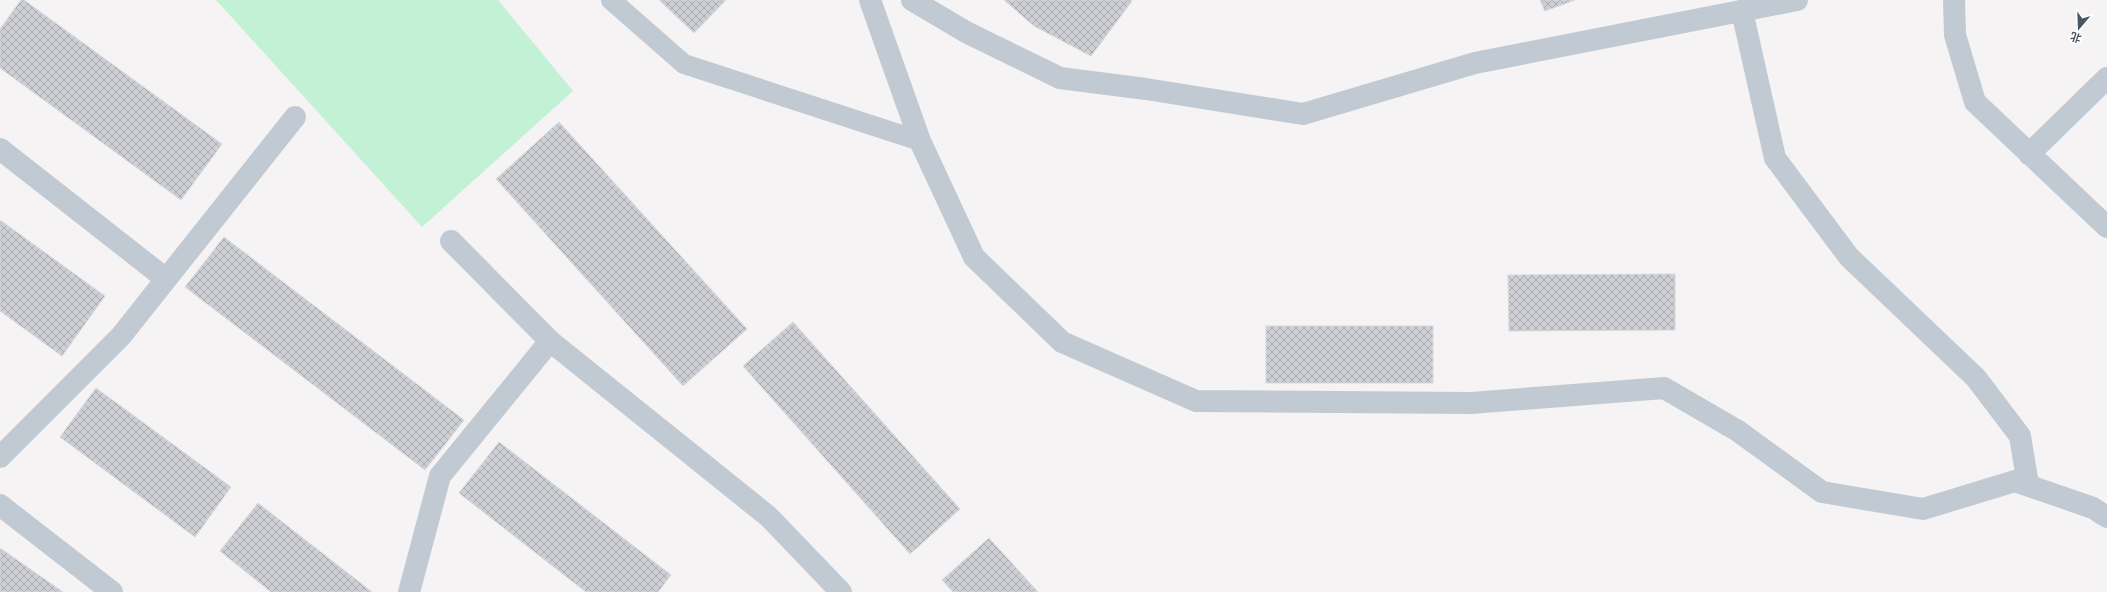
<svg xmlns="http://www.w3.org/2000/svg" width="2107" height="592" font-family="Commissioner,'Noto Sans SC',sans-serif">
<defs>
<pattern id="building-cross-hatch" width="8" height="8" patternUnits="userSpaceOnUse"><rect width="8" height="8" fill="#cdcfd5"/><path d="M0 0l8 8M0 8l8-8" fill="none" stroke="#a8abb0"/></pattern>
</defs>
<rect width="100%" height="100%" fill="#f5f3f3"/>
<path fill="#c3f1d5" d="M216 0H498L573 91 422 227Z"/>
<g fill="url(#building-cross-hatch)" stroke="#d7d9de">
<path d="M21 0H24L222 144 181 200 0 68V29Z"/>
<path d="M659 0H726L694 33Z"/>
<path d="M1004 0H1131L1132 1 1091 56 1034 26Z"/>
<path d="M1540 0H1575L1545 11Z"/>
<path d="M559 122 747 329 683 386 496 179Z"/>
<path d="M0 220 105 296 62 356 0 311Z"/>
<path d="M224 237 464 420 425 470 185 287Z"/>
<path d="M1675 274V330L1509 331 1508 275Z"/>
<path d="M793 322 960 509 910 554 743 366Z"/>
<rect x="1266" y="326" width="167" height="57"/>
<path d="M96 388 231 487 195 537 60 437Z"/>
<path d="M499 442 671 575 658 592H586L459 493Z"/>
<path d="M258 503 372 592H271L220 551Z"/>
<path d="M989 538 1038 592H953L942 580Z"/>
<path d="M0 548 63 592H0Z"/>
</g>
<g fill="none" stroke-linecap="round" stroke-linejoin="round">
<path stroke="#c1cad2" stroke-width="20" d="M611 0 684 64 920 141"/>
<g stroke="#c1cad2" stroke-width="22">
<path d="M870 0 920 141 974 257 1062 342 1196 401 1471 403 1664 388 1738 431 1822 492 1923 509 2015 481 2093 508 2107 517"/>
<path d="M912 0 966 32 1060 78 1146 89 1303 114 1475 63 1797 0"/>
<path d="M1954 0 1955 35 1975 102 2107 227"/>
<path d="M1742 11 1775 158 1849 257 1976 378 2020 436 2028 485"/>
<path d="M0 149 166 279"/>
<path d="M2029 154 2107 78"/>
<path d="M451 241 550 341 769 517 841 592"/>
<path d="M0 457 121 336 295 117"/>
<path d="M0 505 112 592"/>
<path d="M409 592 440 476 550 341"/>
</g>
</g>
<g transform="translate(2079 28) rotate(199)" stroke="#ffffff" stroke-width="3" paint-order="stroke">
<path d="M0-3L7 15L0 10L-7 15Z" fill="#4a5661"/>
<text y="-6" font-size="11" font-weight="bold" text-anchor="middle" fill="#4a5661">北</text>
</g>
</svg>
